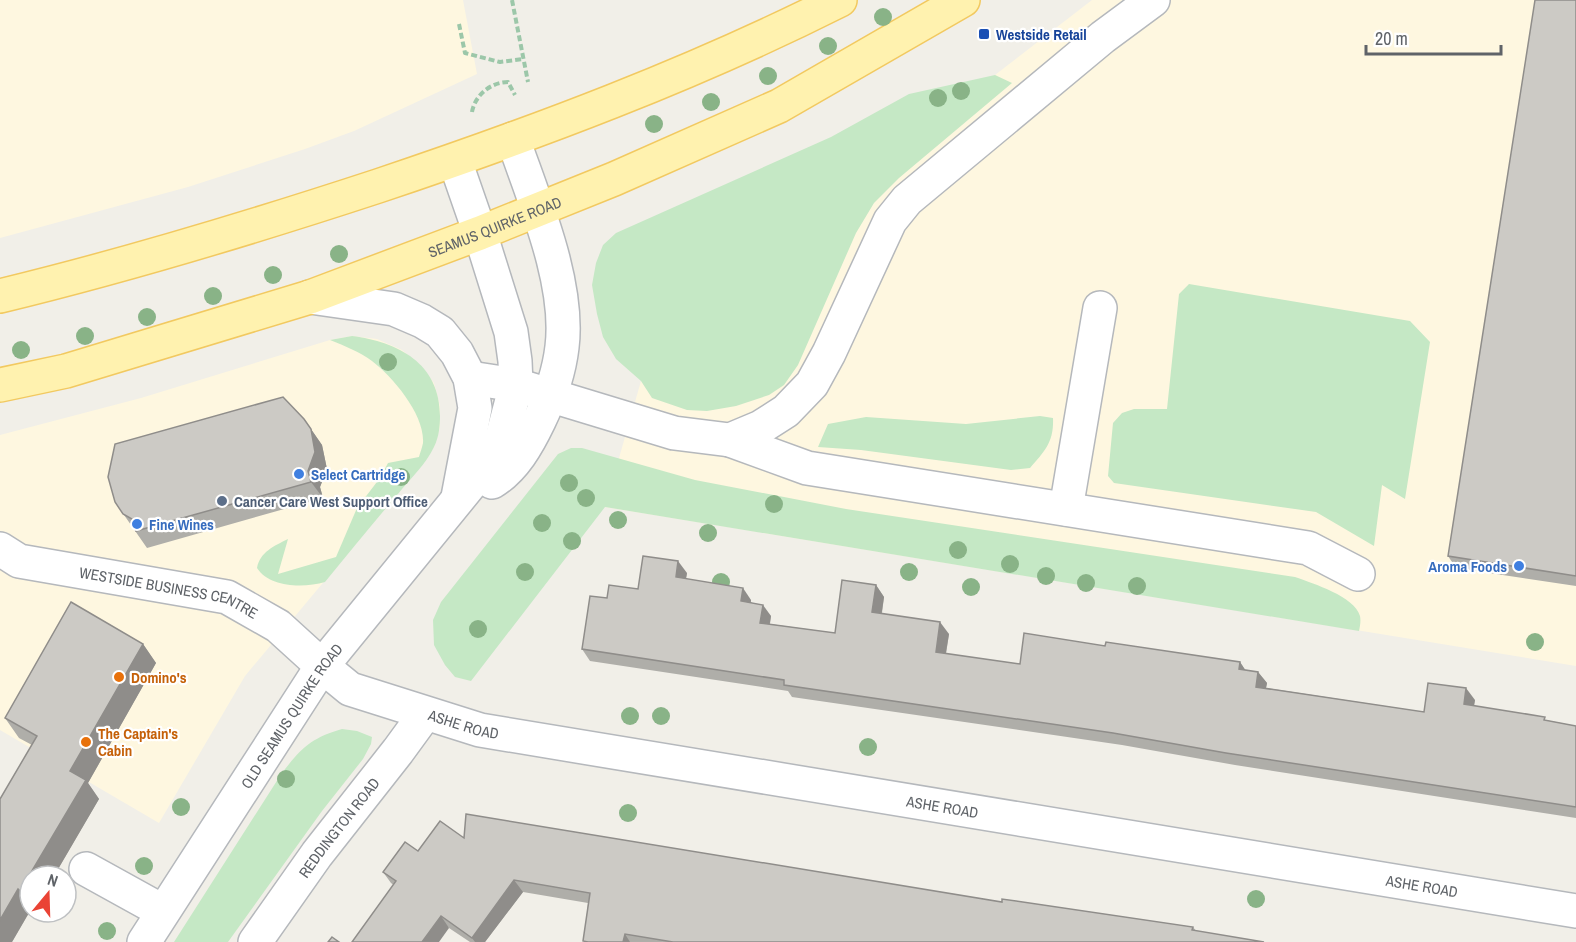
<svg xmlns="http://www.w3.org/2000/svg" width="1576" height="942" font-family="'Archivo Narrow',sans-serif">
<rect width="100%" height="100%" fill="#f1efe8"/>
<g fill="#fef7e0">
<path d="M0 0H463L477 74 354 131 305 149 188 187 0 238Z"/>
<path d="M1092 0H1576V666L605 507 641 381 930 121 995 75Z"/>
<path d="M352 336 377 339 402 350 421 366 434 383 440 406V427L434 447 414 474 245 676 159 823 0 730V435L141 398 330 340Z"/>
</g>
<g fill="#c5e8c5">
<path d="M995 75 1012 83 899 178 874 203 856 233 798 365 784 385 769 395 736 406 707 411 687 410 652 398 641 381 616 359 603 337 597 314 592 285 596 263 603 245 616 233 831 137 909 94Z"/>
<path d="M1189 284 1410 321 1430 342 1405 499 1382 485 1374 546 1316 512 1114 483 1108 476 1113 423 1122 413 1134 409H1167L1179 294Z"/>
<path d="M352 336C398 342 440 363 440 416 440 426 439 437 434 447 426 464 410 479 398 494 373 523 349 553 325 582 304 588 270 588 257 568 260 552 274 546 288 539L278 574 336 557 357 508 380 478 388 463 419 457C420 453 422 448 423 443 425 415 393 377 372 361 360 352 345 346 330 340Z"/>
<path d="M1040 416 1053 418C1054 442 1045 451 1030 468L1011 470 861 450 818 447 828 424 866 417 966 424Z"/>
<path d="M571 448H582L695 480 846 509 1295 577C1314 584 1354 596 1360 616 1361 621 1360 626 1359 631L605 507 471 681 455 677 445 665 434 645 433 620 441 602 558 454Z"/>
<path d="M342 729 357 731 372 737 371 744 363 759 322 811 228 942H174L280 776C299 750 310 738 342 729Z"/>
</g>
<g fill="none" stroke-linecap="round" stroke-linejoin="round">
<g stroke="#b5b8bc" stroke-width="36">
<g id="minor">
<path d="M310 297 394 309 422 321 440 332 457 353 470 378 475 408 458 497"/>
<path d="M470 378 516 385 674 433 730 440 761 427 786 411 812 384 829 353 890 221 907 200 1103 37 1153 0"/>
<path d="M730 440 807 468 1308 548 1358 574"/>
<path d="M492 482C514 469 528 444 539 421 550 398 559 373 562 347 570 283 534 200 513 139"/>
<path d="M1066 509 1100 308"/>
<path id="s1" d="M0 549 19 561 227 597 278 626 322 666 350 689 480 730 1576 911"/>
<path d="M86 869 162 911"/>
<path id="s2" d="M144 942 322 666 499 449 516 385 515 361 511 332 480 233 455 161"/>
<path id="s3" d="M255 942 317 854 398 751 425 714"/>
</g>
</g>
<g stroke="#f2c960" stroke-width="36">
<g id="major">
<path d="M0 296C128 265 253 227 378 186 536 133 691 75 840 0"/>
<path id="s4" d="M0 385 66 371 310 297 480 233 614 179 779 106 963 0"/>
</g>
</g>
<g stroke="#9cc7a9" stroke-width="4" stroke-dasharray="6 3" stroke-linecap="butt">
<path d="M512 0 528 82"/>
<path d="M459 24 465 53 500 62 523 59"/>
<path d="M472 112C475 95 491 82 508 82L515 95"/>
</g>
<use href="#minor" stroke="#fff" stroke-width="33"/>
<use href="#major" stroke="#fff2af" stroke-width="33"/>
</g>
<g fill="#89b387">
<circle cx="883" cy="17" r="9"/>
<circle cx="828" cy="46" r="9"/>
<circle cx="768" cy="76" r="9"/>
<circle cx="961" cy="91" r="9"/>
<circle cx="938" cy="98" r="9"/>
<circle cx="711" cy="102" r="9"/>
<circle cx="654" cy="124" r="9"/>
<circle cx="339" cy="254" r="9"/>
<circle cx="273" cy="275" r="9"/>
<circle cx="213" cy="296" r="9"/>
<circle cx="147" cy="317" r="9"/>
<circle cx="85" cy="336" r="9"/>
<circle cx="21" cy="350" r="9"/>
<circle cx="388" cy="362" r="9"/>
<circle cx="401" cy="477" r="9"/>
<circle cx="569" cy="483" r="9"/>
<circle cx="586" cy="498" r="9"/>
<circle cx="774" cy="504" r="9"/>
<circle cx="618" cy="520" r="9"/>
<circle cx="542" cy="523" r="9"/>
<circle cx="708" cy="533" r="9"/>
<circle cx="572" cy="541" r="9"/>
<circle cx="958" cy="550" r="9"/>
<circle cx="1010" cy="564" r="9"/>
<circle cx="525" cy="572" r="9"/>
<circle cx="909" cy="572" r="9"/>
<circle cx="1046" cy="576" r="9"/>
<circle cx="721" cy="582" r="9"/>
<circle cx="1086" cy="583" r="9"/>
<circle cx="1137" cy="586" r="9"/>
<circle cx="971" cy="587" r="9"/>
<circle cx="478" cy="629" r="9"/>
<circle cx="1535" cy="642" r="9"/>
<circle cx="630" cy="716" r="9"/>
<circle cx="661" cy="716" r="9"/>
<circle cx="868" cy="747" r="9"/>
<circle cx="286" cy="779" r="9"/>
<circle cx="181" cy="807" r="9"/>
<circle cx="628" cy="813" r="9"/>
<circle cx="144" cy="866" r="9"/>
<circle cx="1256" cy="899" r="9"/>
<circle cx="107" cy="931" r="9"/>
</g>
<g fill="#afaea9">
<path d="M1576 0V586L1456 568 1448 556Z"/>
<path d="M304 419 322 445 327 469 320 487 323 498 147 548 115 502Z"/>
<path d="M687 573 686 579 751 600V602L771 616 770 624 835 633 876 585 884 597 882 613 949 634 946 654 1020 664 1105 646 1240 662 1245 670 1258 672 1267 683 1266 688 1424 712 1475 700 1474 706 1576 726V818L1235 765 1122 745 792 697 788 691 590 661 582 649 607 598Z"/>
<path d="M143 644 156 663 88 783 99 799 54 876H30V911L12 942 32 745 19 738 5 718Z"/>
<path d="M464 838 1002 902 1193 927 1196 931 1264 942H584L588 903 523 892 485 942H470L449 928 391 883 383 872 418 851Z"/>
</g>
<g fill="#8f8d8a">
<path d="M304 419 322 445 327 469 320 487 323 498 311 482 308 471Z"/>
<path d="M678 561 687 573 684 589 676 577Z"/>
<path d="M876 585 884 597 880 624 872 612Z"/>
<path d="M743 588 751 600 749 613 741 601Z"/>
<path d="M763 605 771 616 768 634 760 623Z"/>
<path d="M940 622 949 634 944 664 936 652Z"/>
<path d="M143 644 156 663 88 783 99 799 54 876H30V905L20 891 70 771Z"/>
<path d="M1240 662 1248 674 1239 669Z"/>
<path d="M1258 672 1267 683 1264 698 1256 687Z"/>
<path d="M1466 688 1475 700 1472 716 1464 704Z"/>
<path d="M514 880 523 892 485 942H475L472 938Z"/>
<path d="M18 889 30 907V911L12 942H0V920Z"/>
<path d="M441 916 449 928 439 942H422Z"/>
<path d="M625 934 630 942H623Z"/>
</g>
<g fill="#cccac5" stroke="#8f8d8a" stroke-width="1.5">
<path d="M1535 0H1576V576L1448 556Z"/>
<path d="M283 397 304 419 311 429 315 452 308 471 311 482 136 531 132 519 123 514 115 502 108 477 115 444Z"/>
<path d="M643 556 678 561 676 577 743 588 741 601 763 605 760 623 835 633 842 580 876 585 872 612 940 622 936 652 1020 664 1024 633 1105 646 1106 642 1240 662 1239 669 1258 672 1256 687 1424 712 1428 683 1466 688 1464 704 1545 717 1544 720 1576 726V807L1226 753 1113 733 784 685V680L582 649 590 596 607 598 609 585 638 589Z"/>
<path d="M71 602 143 644 70 771 86 780 20 891 18 889 0 920V799L37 736 5 718Z"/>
<path d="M466 814 1002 902V899L1193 927 1192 930 1264 942H673L625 934 623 942H588L583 941 590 893 514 880 472 938 441 916 422 942H352L396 881 383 872 405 842 418 851 440 821 464 838Z"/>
<path d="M332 937 339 942H328Z"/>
</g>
<rect fill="#1a4fb4" stroke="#fff" stroke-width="2" x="978" y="28" width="12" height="12" rx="3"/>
<g fill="#3f7fe0" stroke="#fff" stroke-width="2">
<circle cx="299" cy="474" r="6"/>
<circle cx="137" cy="524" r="6"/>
<circle cx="1519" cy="566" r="6"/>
</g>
<circle fill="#5c6f8a" stroke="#fff" stroke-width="2" cx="222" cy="501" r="6"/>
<g fill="#e8710a" stroke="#fff" stroke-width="2">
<circle cx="119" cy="677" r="6"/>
<circle cx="86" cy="742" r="6"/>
</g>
<g text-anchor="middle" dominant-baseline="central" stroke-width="4.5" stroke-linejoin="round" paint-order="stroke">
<g font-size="15" font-weight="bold" fill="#164399" stroke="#fff" text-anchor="start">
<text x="996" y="34">Westside Retail</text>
</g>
<g font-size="15" fill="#5f6368" stroke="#fff">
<text stroke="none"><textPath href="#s4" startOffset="520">SEAMUS QUIRKE ROAD</textPath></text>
<text stroke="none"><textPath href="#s1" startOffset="176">WESTSIDE BUSINESS CENTRE</textPath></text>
<text stroke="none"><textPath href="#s2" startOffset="270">OLD SEAMUS QUIRKE ROAD</textPath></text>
<text stroke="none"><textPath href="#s1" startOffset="507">ASHE ROAD</textPath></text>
<text stroke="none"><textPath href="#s1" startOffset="993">ASHE ROAD</textPath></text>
<text stroke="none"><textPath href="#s3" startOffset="142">REDDINGTON ROAD</textPath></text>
<text stroke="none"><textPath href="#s1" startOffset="1479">ASHE ROAD</textPath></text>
</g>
<g font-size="15" font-weight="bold" fill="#366cbe" stroke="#fff" text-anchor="start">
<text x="311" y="474">Select Cartridge</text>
<text x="149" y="524">Fine Wines</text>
<text x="1507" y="566" text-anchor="end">Aroma Foods</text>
</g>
<g font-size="15" font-weight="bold" fill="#4e5e75" stroke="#fff" text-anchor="start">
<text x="234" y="501">Cancer Care West Support Office</text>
</g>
<g font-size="15" font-weight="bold" fill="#c56008" stroke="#fff" text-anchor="start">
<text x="131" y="677">Domino's</text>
<text x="98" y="733">The Captain's<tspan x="98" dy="17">Cabin</tspan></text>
</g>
</g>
<g transform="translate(48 894) rotate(19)"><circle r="28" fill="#ffffff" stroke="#bfc1c3" stroke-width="1.5"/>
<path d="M0-4.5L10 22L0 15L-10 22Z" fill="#ea4335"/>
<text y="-9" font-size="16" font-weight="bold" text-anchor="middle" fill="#5f6368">N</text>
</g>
<path d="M1366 45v9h135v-9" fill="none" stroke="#5f6368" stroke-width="3"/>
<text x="1375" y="45" font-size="18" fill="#5f6368" stroke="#ffffff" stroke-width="4.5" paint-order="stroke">20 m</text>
</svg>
